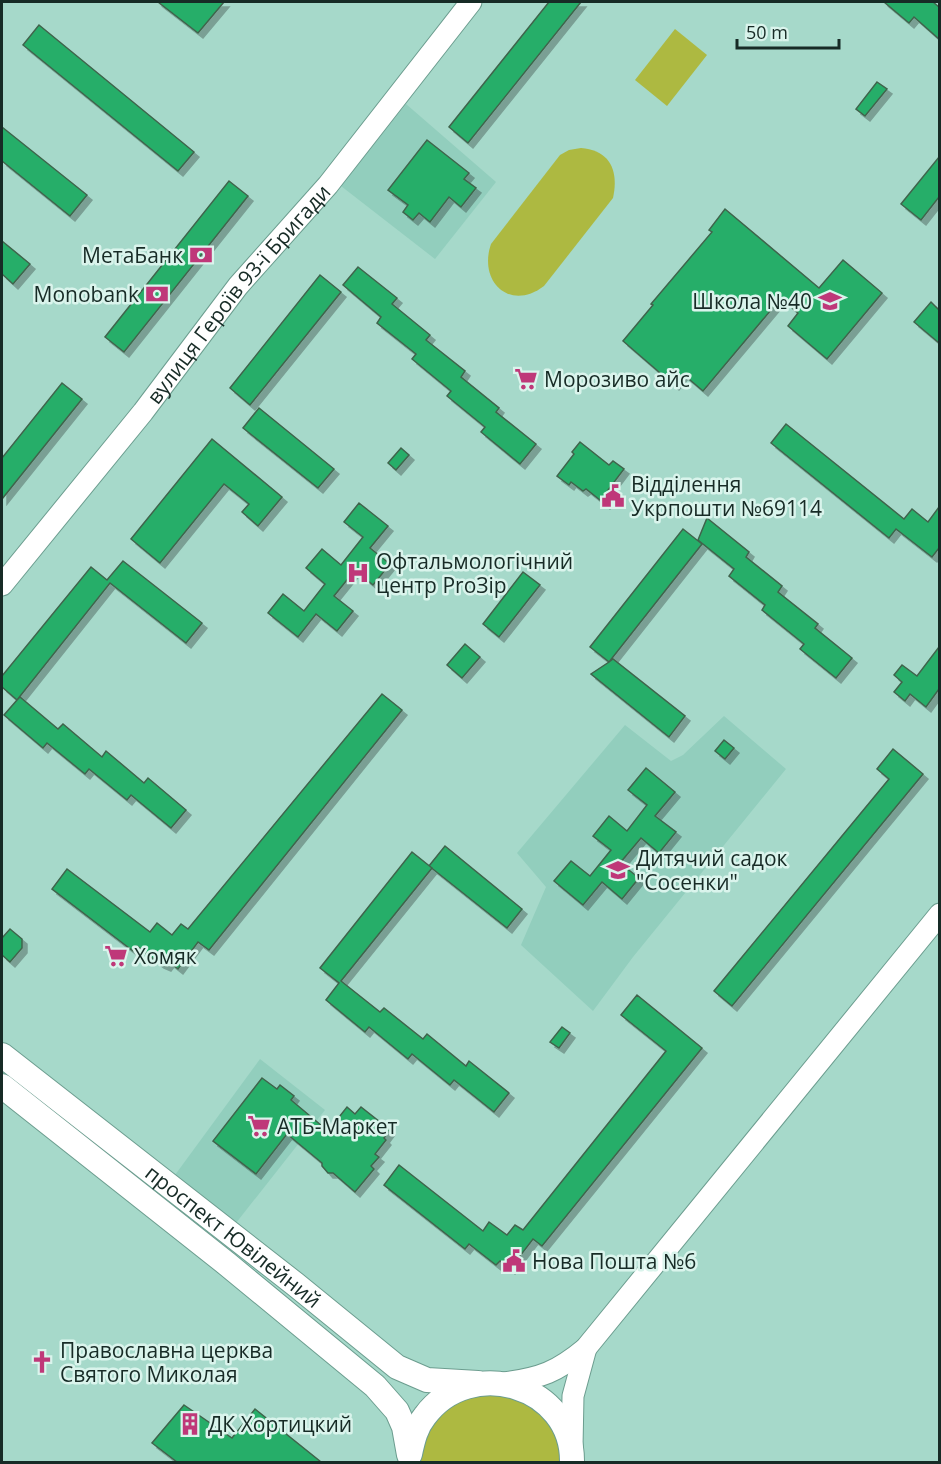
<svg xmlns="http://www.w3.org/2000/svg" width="941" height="1464" font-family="'Open Sans',sans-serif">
<defs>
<filter id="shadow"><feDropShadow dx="5" dy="5" stdDeviation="0" flood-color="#0004"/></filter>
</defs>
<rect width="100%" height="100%" fill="#a6d9ca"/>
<g fill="#92cebd">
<path d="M406 104 496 182 435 259 341 186Z"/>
<path d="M724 716 786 769 633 957 593 1011 521 945 546 887 517 853 625 725 671 761 683 755Z"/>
<path d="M260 1059 325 1110 236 1223 175 1175Z"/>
</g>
<g fill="#adb941">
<path d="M675 29 707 55 667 106 635 80Z"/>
<path d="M581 148C610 150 619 171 613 198L544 286C510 312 478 282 491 244L560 155 569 150Z"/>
<path d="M482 1394 506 1395 528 1404 547 1419 559 1440 564 1462H420C419 1438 438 1412 459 1401 466 1398 475 1397 482 1394Z"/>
</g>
<g fill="#28ae69" stroke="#3f644c" stroke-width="1.5" filter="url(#shadow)">
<path d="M158 2H224L198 33Z"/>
<path d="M549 2H581L468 143 449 127Z"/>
<path d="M884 2H933L939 7V39L914 17 909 23Z"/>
<path d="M39 25 194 152 178 171 23 45Z"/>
<path d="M877 82 887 89 865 116 856 109Z"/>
<path d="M2 127 87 195 70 216 2 161Z"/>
<path d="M427 140 469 173 464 179 476 188 461 207 449 197 430 222 419 213 413 220 403 212 408 205 388 190Z"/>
<path d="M939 157V197L921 220 901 204Z"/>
<path d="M229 181 248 196 124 352 105 337Z"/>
<path d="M725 209 819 288 843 260 882 293 827 359 788 326 798 313 781 298 703 391 683 374 674 385 623 341 653 305 651 304 712 232 709 230Z"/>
<path d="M2 241 30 264 13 284 2 274Z"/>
<path d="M358 267 397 298 392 304 430 335 426 340 465 371 461 377 499 408 496 412 536 444 520 464 481 432 485 427 447 396 451 391 412 359 416 354 377 323 381 317 343 285Z"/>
<path d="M320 275 341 292 250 405 230 388Z"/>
<path d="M931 302 939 310V343L914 322Z"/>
<path d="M62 383 82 399 2 499V458Z"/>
<path d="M259 408 334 469 318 488 243 428Z"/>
<path d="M786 424 904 519 912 509 928 522 939 507V548L932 557 896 529 889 538 771 443Z"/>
<path d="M212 439 282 497 258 526 242 512 249 504 224 484 160 563 131 539Z"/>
<path d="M580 442 609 465 613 461 624 469 608 490 613 494 605 504 586 489 583 491 571 482 569 485 557 476 574 454 572 452Z"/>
<path d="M401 448 409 455 396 470 388 463Z"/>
<path d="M359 503 388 526 370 548 390 564 373 585 355 570 334 596 353 611 337 631 316 614 298 637 268 613 283 594 304 611 325 584 306 568 322 549 341 565 363 537 344 522Z"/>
<path d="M707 518 749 552 746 557 782 586 778 592 818 624 815 628 852 658 836 678 800 649 804 644 762 610 765 605 729 576 734 569 698 540Z"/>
<path d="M683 529 702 544 609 662 613 659 685 716 669 737 591 674 609 662 590 647Z"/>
<path d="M123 561 202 623 186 643 110 583 17 700 20 697 58 729 63 724 102 757 106 751 144 783 148 778 186 810 171 828 131 795 127 800 89 769 85 774 47 743 43 748 4 715 17 700 2 687V676L91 567 107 580Z"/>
<path d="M523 572 540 585 499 637 483 624Z"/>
<path d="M465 644 480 657 462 678 447 665Z"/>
<path d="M939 647V689L926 707 910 694 905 701 894 692 902 682 894 675 902 665 917 676Z"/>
<path d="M382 694 402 710 209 950 198 942 178 969 169 962 166 966 159 963 137 946 133 951 52 889 67 869 150 932 157 923 172 935 181 924 188 929Z"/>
<path d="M724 740 734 748 725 759 715 751Z"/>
<path d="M893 749 923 774 732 1006 714 991 889 779 877 769Z"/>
<path d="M646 768 675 792 655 816 676 832 659 853 641 838 620 863 639 878 622 899 602 882 583 905 554 881 571 861 590 876 611 850 593 836 609 816 627 831 647 805 628 790Z"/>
<path d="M445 846 522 909 507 928 429 866Z"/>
<path d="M412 852 432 868 341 981 380 1012 384 1008 423 1039 427 1034 466 1066 469 1061 509 1093 494 1112 454 1080 450 1085 412 1054 408 1059 369 1027 365 1032 326 1000 339 983 320 968Z"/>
<path d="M10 929 22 939V948L10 962 2 955V938Z"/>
<path d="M637 995 702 1048 542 1246 533 1239 510 1269 500 1261 496 1265 469 1244 465 1249 384 1185 399 1165 483 1231 489 1222 507 1235 515 1225 523 1230 666 1051 621 1015Z"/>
<path d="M562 1027 570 1033 559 1048 550 1042Z"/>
<path d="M262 1078 277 1089 280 1085 294 1096 291 1100 328 1131 347 1107 355 1114 361 1107 390 1130 384 1138 386 1140 375 1154 379 1157 371 1166 374 1169 355 1192 333 1173H328L322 1166V1163L287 1134 256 1174 213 1141Z"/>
<path d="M184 1405 232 1438 255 1409 321 1462H177L152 1443Z"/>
</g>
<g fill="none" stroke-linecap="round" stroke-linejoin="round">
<g stroke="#6c9d8f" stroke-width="23">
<g id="secondary">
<path id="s1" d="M2 585 143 412 238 286 328 185 471 2"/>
<path d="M504 1383C541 1378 557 1372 586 1348L940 914"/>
<path d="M572 1447 573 1396 586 1348"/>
</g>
</g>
<g stroke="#6c9d8f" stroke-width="26">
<g id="primary">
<path id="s2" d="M2 1055 295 1284 397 1367 427 1380 478 1383"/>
<path d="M2 1086 227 1264 375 1386 397 1411 404 1427 409 1455"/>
<path d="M410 1454C413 1440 416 1427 425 1416 470 1355 573 1385 572 1462"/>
</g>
</g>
<use href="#secondary" stroke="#fff" stroke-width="21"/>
<use href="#primary" stroke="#fff" stroke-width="24"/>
</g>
<defs>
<g id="bank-bare" transform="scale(1.8)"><path d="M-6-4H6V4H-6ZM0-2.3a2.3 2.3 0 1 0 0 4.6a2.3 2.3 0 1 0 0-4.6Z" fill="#bf3879" stroke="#daf4ec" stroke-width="2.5" paint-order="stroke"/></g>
<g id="school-bare" transform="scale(1.8)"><path d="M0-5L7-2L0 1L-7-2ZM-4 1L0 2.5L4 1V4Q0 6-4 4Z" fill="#bf3879" stroke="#daf4ec" stroke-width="2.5" paint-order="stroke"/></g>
<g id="supermarket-bare" transform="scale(1.8)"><path d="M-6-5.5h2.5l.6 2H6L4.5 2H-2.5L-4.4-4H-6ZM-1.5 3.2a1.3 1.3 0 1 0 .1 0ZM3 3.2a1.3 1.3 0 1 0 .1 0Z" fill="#bf3879" stroke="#daf4ec" stroke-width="2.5" paint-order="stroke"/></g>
<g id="civic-bare" transform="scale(1.8)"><path d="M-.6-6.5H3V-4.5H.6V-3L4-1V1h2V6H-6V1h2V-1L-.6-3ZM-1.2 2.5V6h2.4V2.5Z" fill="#bf3879" stroke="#daf4ec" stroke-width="2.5" paint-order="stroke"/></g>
<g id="hospital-bare" transform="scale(1.8)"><path d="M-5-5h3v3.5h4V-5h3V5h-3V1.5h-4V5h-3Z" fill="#bf3879" stroke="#daf4ec" stroke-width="2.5" paint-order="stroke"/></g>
<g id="church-bare" transform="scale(1.8)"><path d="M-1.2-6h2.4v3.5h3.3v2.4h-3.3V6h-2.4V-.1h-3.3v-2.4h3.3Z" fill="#bf3879" stroke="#daf4ec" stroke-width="2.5" paint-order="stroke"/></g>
<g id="building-bare" transform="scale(1.8)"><path d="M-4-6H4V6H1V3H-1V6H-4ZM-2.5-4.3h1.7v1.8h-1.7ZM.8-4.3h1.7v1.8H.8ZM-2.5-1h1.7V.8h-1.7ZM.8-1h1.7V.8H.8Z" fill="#bf3879" stroke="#daf4ec" stroke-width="2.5" paint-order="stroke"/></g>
</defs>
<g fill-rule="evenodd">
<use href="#bank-bare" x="201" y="255"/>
<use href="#bank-bare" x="157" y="294"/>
<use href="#school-bare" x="830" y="301"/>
<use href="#supermarket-bare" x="526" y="379"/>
<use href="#civic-bare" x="613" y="496"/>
<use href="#hospital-bare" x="358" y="573"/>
<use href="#school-bare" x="618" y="870"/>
<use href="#supermarket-bare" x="116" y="956"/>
<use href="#supermarket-bare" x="259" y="1126"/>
<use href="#civic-bare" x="514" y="1261"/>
<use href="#church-bare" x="42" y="1362"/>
<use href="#building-bare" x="190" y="1424"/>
</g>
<g text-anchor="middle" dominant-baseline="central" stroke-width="5" stroke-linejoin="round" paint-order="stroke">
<g font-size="21" fill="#172b26" stroke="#daf4ec" text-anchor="start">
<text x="183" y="255" text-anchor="end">МетаБанк</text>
<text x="139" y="294" text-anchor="end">Monobank</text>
<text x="812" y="301" text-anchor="end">Школа №40</text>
<text x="544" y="379">Морозиво айс</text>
<text x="631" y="484">Відділення<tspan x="631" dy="24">Укрпошти №69114</tspan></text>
<text x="376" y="561">Офтальмологічний<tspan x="376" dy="24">центр ProЗір</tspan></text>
<text x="636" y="858">Дитячий садок<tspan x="636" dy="24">"Сосенки"</tspan></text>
<text x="134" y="956">Хомяк</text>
<text x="277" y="1126">АТБ-Маркет</text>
<text x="532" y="1261">Нова Пошта №6</text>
<text x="60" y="1350">Православна церква<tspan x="60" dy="24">Святого Миколая</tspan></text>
<text x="208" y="1424">ДК Хортицкий</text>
</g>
<g font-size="21" fill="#172b26" stroke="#daf4ec">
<text stroke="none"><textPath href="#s1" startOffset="375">вулиця Героїв 93-ї Бригади</textPath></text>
<text stroke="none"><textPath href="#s2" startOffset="294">проспект Ювілейний</textPath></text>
</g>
</g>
<rect width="941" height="1464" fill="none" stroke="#172b26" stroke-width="6"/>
<path d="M737 39v9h102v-9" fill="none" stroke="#172b26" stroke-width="3"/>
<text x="746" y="39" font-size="18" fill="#172b26" stroke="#daf4ec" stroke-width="4.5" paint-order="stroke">50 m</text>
</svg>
